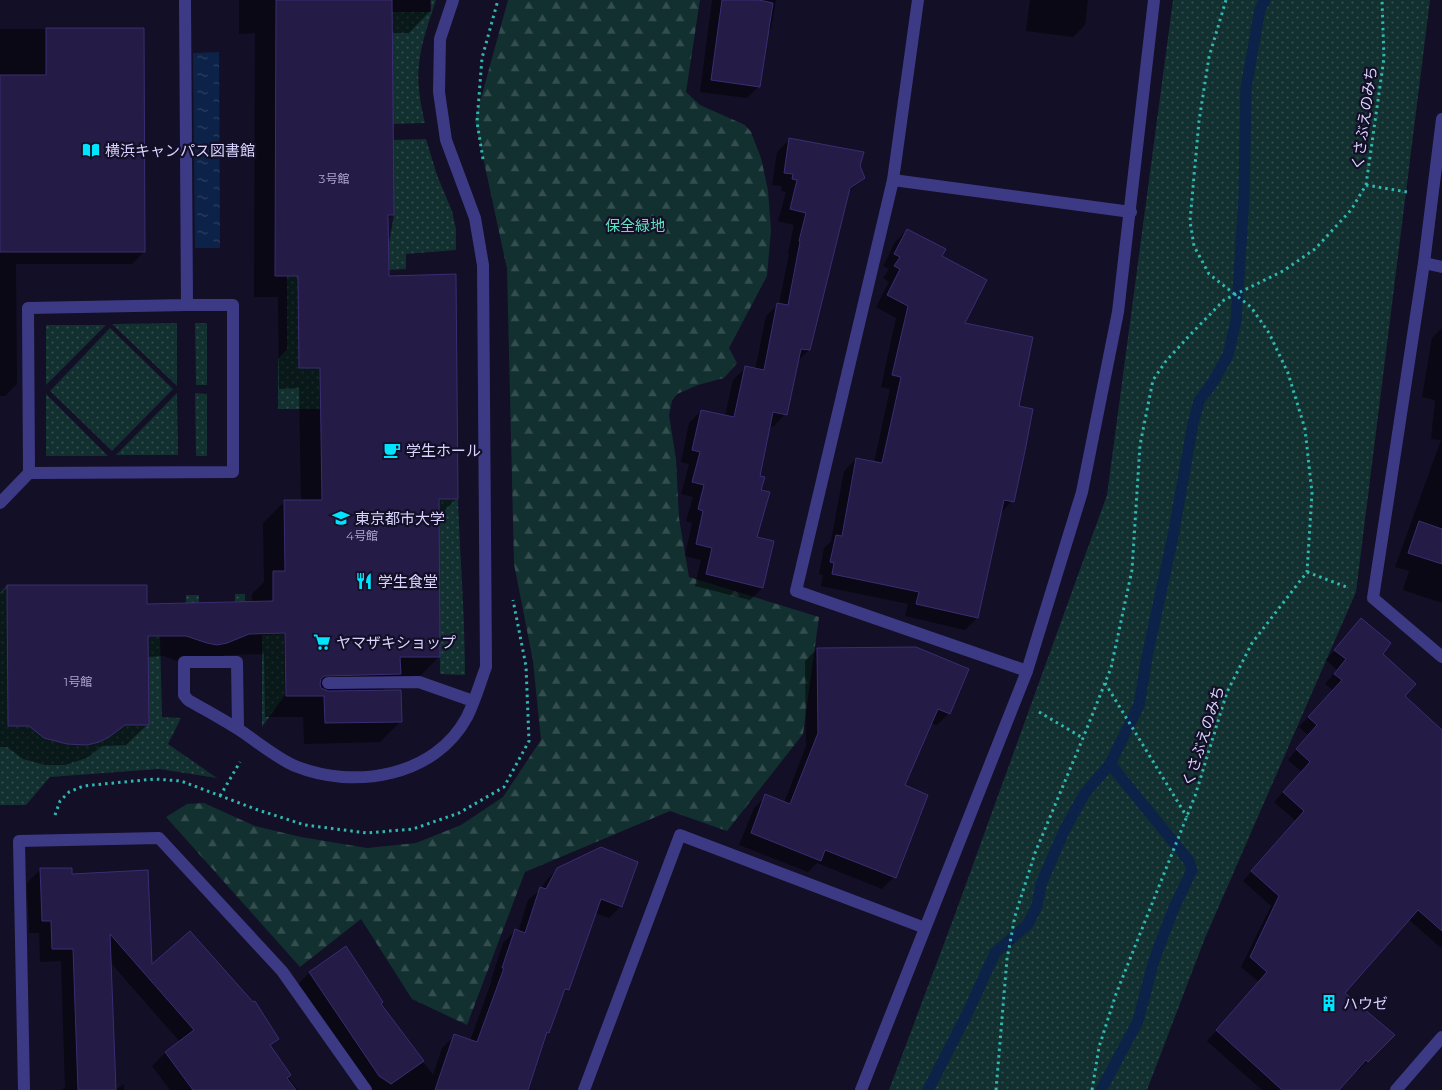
<svg xmlns="http://www.w3.org/2000/svg" width="1442" height="1090" font-family="Montserrat,'Noto Sans JP',sans-serif">
<defs>
<pattern id="grass-dots" width="8" height="8" patternUnits="userSpaceOnUse" patternTransform="scale(1.25)"><rect width="8" height="8" fill="#12302f"/><path d="M2 2h.1M6 6h.1" fill="none" stroke="#344d4e" stroke-width="1.8" stroke-linecap="round"/></pattern>
<pattern id="forest-firs" width="22" height="20" patternUnits="userSpaceOnUse" patternTransform="scale(1.25)"><rect width="22" height="20" fill="#12302f"/><path d="M5 1l3.5 6h-7zM16 11l3.5 6h-7z" fill="#344d4e"/></pattern>
<pattern id="water-ripples" width="26" height="14" patternUnits="userSpaceOnUse" patternTransform="scale(1.25)"><rect width="26" height="14" fill="#0c2248"/><path d="M2 4q2-2 4 0t4 0M15 11q2-2 4 0t4 0" fill="none" stroke="#2f4163"/></pattern>
</defs>
<rect width="100%" height="100%" fill="#130f26"/>
<g fill="url(#grass-dots)">
<path d="M431 0H436C430 19 423 37 420 57 416 79 420 102 425 123L392 124V12H431Z"/>
<path d="M1173 0H1430L1356 592 1205 938 1147 1090H889L954 917 1107 495Z"/>
<path d="M426 139 437 175 452 211 456 229V250L406 254V269L389 270V243L394 215 392 140Z"/>
<path d="M287 276H298L320 368 321 409H278V359L287 349Z"/>
<path d="M177 323V386L112 324Z"/>
<path d="M195 323H207V385H196Z"/>
<path d="M46 325H106L46 385Z"/>
<path d="M110 328 173 389 112 451 50 391Z"/>
<path d="M177 393 178 455H116Z"/>
<path d="M195 393 207 394V456H196Z"/>
<path d="M46 394 108 456H46Z"/>
<path d="M439 499H458C460 558 465 616 465 675L440 674Z"/>
<path d="M7 585 8 726H29L44 738 67 744 87 745 99 742 109 737 125 725H149L148 637 160 636 162 717 181 718 168 744 217 778 159 769 50 777 26 805H0V593Z"/>
<path d="M235 594H245V617L186 618V595H199V609L235 608Z"/>
<path d="M284 634 285 695 262 727V635Z"/>
</g>
<path fill="url(#forest-firs)" d="M508 0H700L686 92 700 105 745 125 751 132 761 158 768 190 771 230 767 276 729 348 737 363 724 378 698 385 677 394 672 401 669 415 676 459 679 518 689 577 819 617 803 734 727 831 670 811 525 872 467 1025 412 999 361 919 300 967 166 817 187 804 204 803 255 826 301 837 367 848 416 843 461 825 503 797 541 740 533 661 514 564 507 269 475 120Z"/>
<path fill="url(#water-ripples)" d="M219 52 220 248H195L193 53Z"/>
<g fill="#0007">
<path d="M239 0H430V11L409 33H391L392 215 387 220 388 277 457 498 438 517 439 657 418 678H395L381 692 401 721 380 742 304 744 303 717H265L264 654 226 655 205 664H185L164 656 147 657 148 724 126 745 102 746 87 758 65 765H45L23 759 7 747H0V594L8 587 146 605 252 603V594L264 582 263 523 285 501H301L299 388 279 389 278 297H254L255 33 239 34Z"/>
<path d="M712 0H776L771 29 767 33 759 86 747 98 700 92Z"/>
<path d="M1030 0H1088L1085 25 1073 37 1026 31Z"/>
<path d="M0 29H143L144 252 132 264H16L17 384 5 396H0Z"/>
<path d="M789 140 858 166 864 178 848 192 809 350 797 362 785 414 773 427 769 426 758 477 760 491 756 538 762 588 750 600 695 586 701 560 685 556 692 523 686 521 693 497 681 494 689 464 681 462 689 423 701 411 725 416 733 380 745 368 755 370 766 316 779 304 789 254 788 253 794 225 778 221 786 192 781 191 782 186 772 185 777 152Z"/>
<path d="M907 230 941 257 963 324 1017 407 1012 501 1000 514 977 618 965 630 905 616 908 604 821 586 823 575 819 574 824 548 831 541 844 471 856 459 874 463 890 389 881 387 896 318 876 307 889 282 883 278 889 269 883 266 895 242Z"/>
<path d="M1442 328V603L1403 590 1409 571 1395 567 1441 440 1431 439 1435 400 1422 397 1432 338Z"/>
<path d="M1361 620 1403 697 1442 732V946L1441 948 1408 919 1343 993 1393 1035 1358 1071 1356 1069 1337 1090H1262L1207 1041 1259 982 1241 967 1271 906 1243 881 1296 821 1274 802 1302 772 1288 760 1308 735 1299 727 1333 690 1325 684 1337 670 1326 660Z"/>
<path d="M817 649 949 713 937 725 930 723 903 786 894 877 882 889 817 863 808 872 739 845 754 808 766 796 784 803 806 746 805 661Z"/>
<path d="M557 869 621 906 609 918 595 913 568 989 561 997 548 1032 545 1035 527 1090H370L298 984 310 972 380 1004 433 1075 442 1048 454 1036 470 1041 492 980H491L503 943 515 931 518 932 528 900 541 889 545 882Z"/>
<path d="M40 870 71 875 150 966 277 1039 270 1046 288 1077 298 1090H170L152 1066 165 1053 180 1042 110 962 115 1090 124 1084V1090H62L65 1087 61 961 40 962 39 933H29L27 883Z"/>
</g>
<g fill="none" stroke-linecap="round" stroke-linejoin="round">
<g stroke="#0c2248" stroke-width="11">
<path d="M928 1090 966 1016 995 953 1028 924 1037 906 1041 884 1064 831 1085 793 1110 764 1139 705 1147 657 1173 536 1193 424 1199 401 1213 382 1228 355 1236 321 1244 198 1246 88 1260 9 1265 0"/>
<path d="M1101 1090 1138 1021 1154 960 1173 910 1192 870 1189 861 1110 764"/>
</g>
</g>
<g fill="#241b47" stroke="#3b2d73">
<path d="M276 0H392L394 215H388L389 276 456 274 458 499H439L440 657H400L401 674 324 676 321 679 320 684 321 688 328 691 401 690 402 722 325 723 324 696H286L285 633 249 634 227 643 217 645 207 643 186 636H148L149 725H125L109 737 99 742 87 745 67 744 44 738 29 726H8L7 585H147V604L273 601V571H285L284 500H322L320 368H299L298 276H275Z"/>
<path d="M722 0H759L773 3 760 87 711 80Z"/>
<path d="M46 28H144L145 252H0V75H46Z"/>
<path d="M789 138 864 152 860 166 865 178 850 188 813 338 810 350 801 349 787 415 773 412 760 476 765 477 761 490 770 492 757 537 774 541 763 588 706 574 712 548 696 544 703 511 698 509 704 485 692 482 700 452 692 450 701 410 734 417 745 366 764 370 777 303 788 305 800 242 799 241 806 213 790 209 797 180 792 179 793 174 784 173Z"/>
<path d="M907 229 946 249 942 256 987 280 965 323 1033 337 1019 406 1033 409 1025 451 1014 502 1004 500 978 618 916 604 919 592 832 574 834 563 830 562 836 535 842 536 856 458 882 463 901 377 892 375 908 306 887 295 900 269 894 266 900 257 894 254Z"/>
<path d="M1419 521 1442 529V564L1408 553Z"/>
<path d="M1361 618 1391 643 1383 654 1416 684 1405 696 1442 730V931L1418 910 1345 993 1395 1035 1368 1062 1366 1060 1339 1090H1282L1216 1030 1267 972 1250 957 1279 896 1251 871 1304 811 1283 792 1310 762 1296 749 1317 725 1308 717 1342 680 1334 674 1346 659 1334 650Z"/>
<path d="M916 647 969 669 950 714 938 709 905 785 928 795 896 878 825 850 821 861 751 833 765 794 790 804 818 733 817 648Z"/>
<path d="M601 847 638 862 622 907 601 899 569 990 565 989 549 1033 547 1032 528 1090H435L454 1034 477 1042 504 968H502L515 929 525 933 540 887 546 889 557 868Z"/>
<path d="M40 868H72V874L148 870 152 964 190 931 253 1002 255 1001 279 1039 270 1045 291 1075 287 1078 296 1090H193L165 1052 194 1030 110 934 116 1090H78L73 949H52L51 921H42Z"/>
<path d="M346 946 383 1002 381 1004 424 1061 391 1084 379 1076 309 972Z"/>
</g>
<g fill="none" stroke-linecap="round" stroke-linejoin="round">
<g stroke="#2fb8b0" stroke-width="3" stroke-dasharray="2.5 4" stroke-linecap="butt">
<path d="M483 159 477 122 482 58 498 0"/>
<path d="M1366 185 1407 192"/>
<path d="M1307 572 1349 588"/>
<path d="M1105 683 1187 817"/>
<path d="M1039 712 1083 738"/>
<path d="M220 796 240 762"/>
<path d="M55 815 60 801 69 792 83 786 155 779 181 781 258 810 305 825 367 833 413 829 459 813 504 787 529 741 526 666 513 600"/>
<path d="M996 1090 1007 959 1015 916 1035 853 1083 738 1111 668 1132 570 1140 445 1153 380 1166 361 1189 336 1224 300 1283 271 1315 249 1351 210 1366 185 1384 58 1382 0"/>
<path d="M1092 1090 1099 1047 1116 994 1195 796 1227 692 1252 643 1307 572 1312 493 1305 429 1288 373 1269 333 1251 307 1209 274 1194 246 1190 221 1199 121 1209 57 1226 0"/>
</g>
<g stroke="#3d3a85" stroke-width="12">
<path d="M918 0 893 180 796 591 1027 671"/>
<path d="M1442 119 1424 263 1373 598 1442 657"/>
<path d="M893 180 1131 212"/>
<path d="M1424 263 1442 267"/>
<path d="M29 473 233 472V305H187"/>
<path d="M0 503 29 473 28 308 187 305 185 0"/>
<path d="M328 683 419 682 473 701"/>
<path d="M238 729 237 662H184V695L188 700C207 711 226 721 244 733 260 744 277 758 295 766 354 790 435 777 467 717 475 701 480 683 486 667L483 265 475 218 446 140 439 92 440 39 453 0"/>
<path d="M24 1090 19 841 159 838 282 971 366 1090"/>
<path d="M584 1090 680 835 925 928"/>
<path d="M861 1090 1027 671 1082 492 1118 312 1154 0"/>
<path d="M1396 1090 1442 1037"/>
</g>
</g>
<defs>
<g id="library-bare" transform="scale(1.35)"><path d="M-6-4Q-3-5.5-.7-3.5V5Q-3 3-6 4ZM6-4Q3-5.5 .7-3.5V5Q3 3 6 4Z" fill="#00e5ff" stroke="#130f26" stroke-width="2.5" paint-order="stroke"/></g>
<g id="cafe-bare" transform="scale(1.35)"><path d="M-5.5-4.5H6V0H3Q3 3.5 0 3.5H-2.5Q-5.5 3.5-5.5 0ZM3-3.2v2h1.7v-2ZM-6 4.5H4V6H-6Z" fill="#00e5ff" stroke="#130f26" stroke-width="2.5" paint-order="stroke"/></g>
<g id="university-bare" transform="scale(1.35)"><path d="M0-5L7-2L0 1L-7-2ZM-4 1L0 2.5L4 1V4Q0 6-4 4Z" fill="#00e5ff" stroke="#130f26" stroke-width="2.5" paint-order="stroke"/></g>
<g id="restaurant-bare" transform="scale(1.35)"><path d="M-5-6h1v4h1v-4h1v4h1v-4h1v5L-1.5 .5V6h-2V.5L-5-1ZM5-6V6H3V1.5H1.5Q1.5-4 5-6Z" fill="#00e5ff" stroke="#130f26" stroke-width="2.5" paint-order="stroke"/></g>
<g id="supermarket-bare" transform="scale(1.35)"><path d="M-6-5.5h2.5l.6 2H6L4.5 2H-2.5L-4.4-4H-6ZM-1.5 3.2a1.3 1.3 0 1 0 .1 0ZM3 3.2a1.3 1.3 0 1 0 .1 0Z" fill="#00e5ff" stroke="#130f26" stroke-width="2.5" paint-order="stroke"/></g>
<g id="building-bare" transform="scale(1.35)"><path d="M-4-6H4V6H1V3H-1V6H-4ZM-2.5-4.3h1.7v1.8h-1.7ZM.8-4.3h1.7v1.8H.8ZM-2.5-1h1.7V.8h-1.7ZM.8-1h1.7V.8H.8Z" fill="#00e5ff" stroke="#130f26" stroke-width="2.5" paint-order="stroke"/></g>
</defs>
<g fill-rule="evenodd">
<use href="#library-bare" x="91" y="150"/>
<use href="#cafe-bare" x="392" y="450"/>
<use href="#university-bare" x="341" y="518"/>
<use href="#restaurant-bare" x="364" y="581"/>
<use href="#supermarket-bare" x="322" y="642"/>
<use href="#building-bare" x="1329" y="1003"/>
</g>
<g text-anchor="middle" dominant-baseline="central" stroke-width="4.5" stroke-linejoin="round" paint-order="stroke">
<g font-size="12" fill="#aca6d1">
<text x="334" y="178">3号館</text>
<text x="362" y="535">4号館</text>
<text x="78" y="681">1号館</text>
</g>
<g font-size="15" fill="#d9d4ff" stroke="#130f26">
<text transform="translate(1364 118) rotate(-82)">くさぶえのみち</text>
<text transform="translate(1203 736) rotate(-72)">くさぶえのみち</text>
</g>
<g font-size="15" fill="#d9d4ff" stroke="#130f26" text-anchor="start">
<text x="105" y="150">横浜キャンパス図書館</text>
<text x="406" y="450">学生ホール</text>
<text x="355" y="518">東京都市大学</text>
<text x="378" y="581">学生食堂</text>
<text x="336" y="642">ヤマザキショップ</text>
<text x="1343" y="1003">ハウゼ</text>
</g>
<g font-size="15" fill="#5fe0c0" stroke="#130f26">
<text x="635" y="225">保全緑地</text>
</g>
</g>
</svg>
